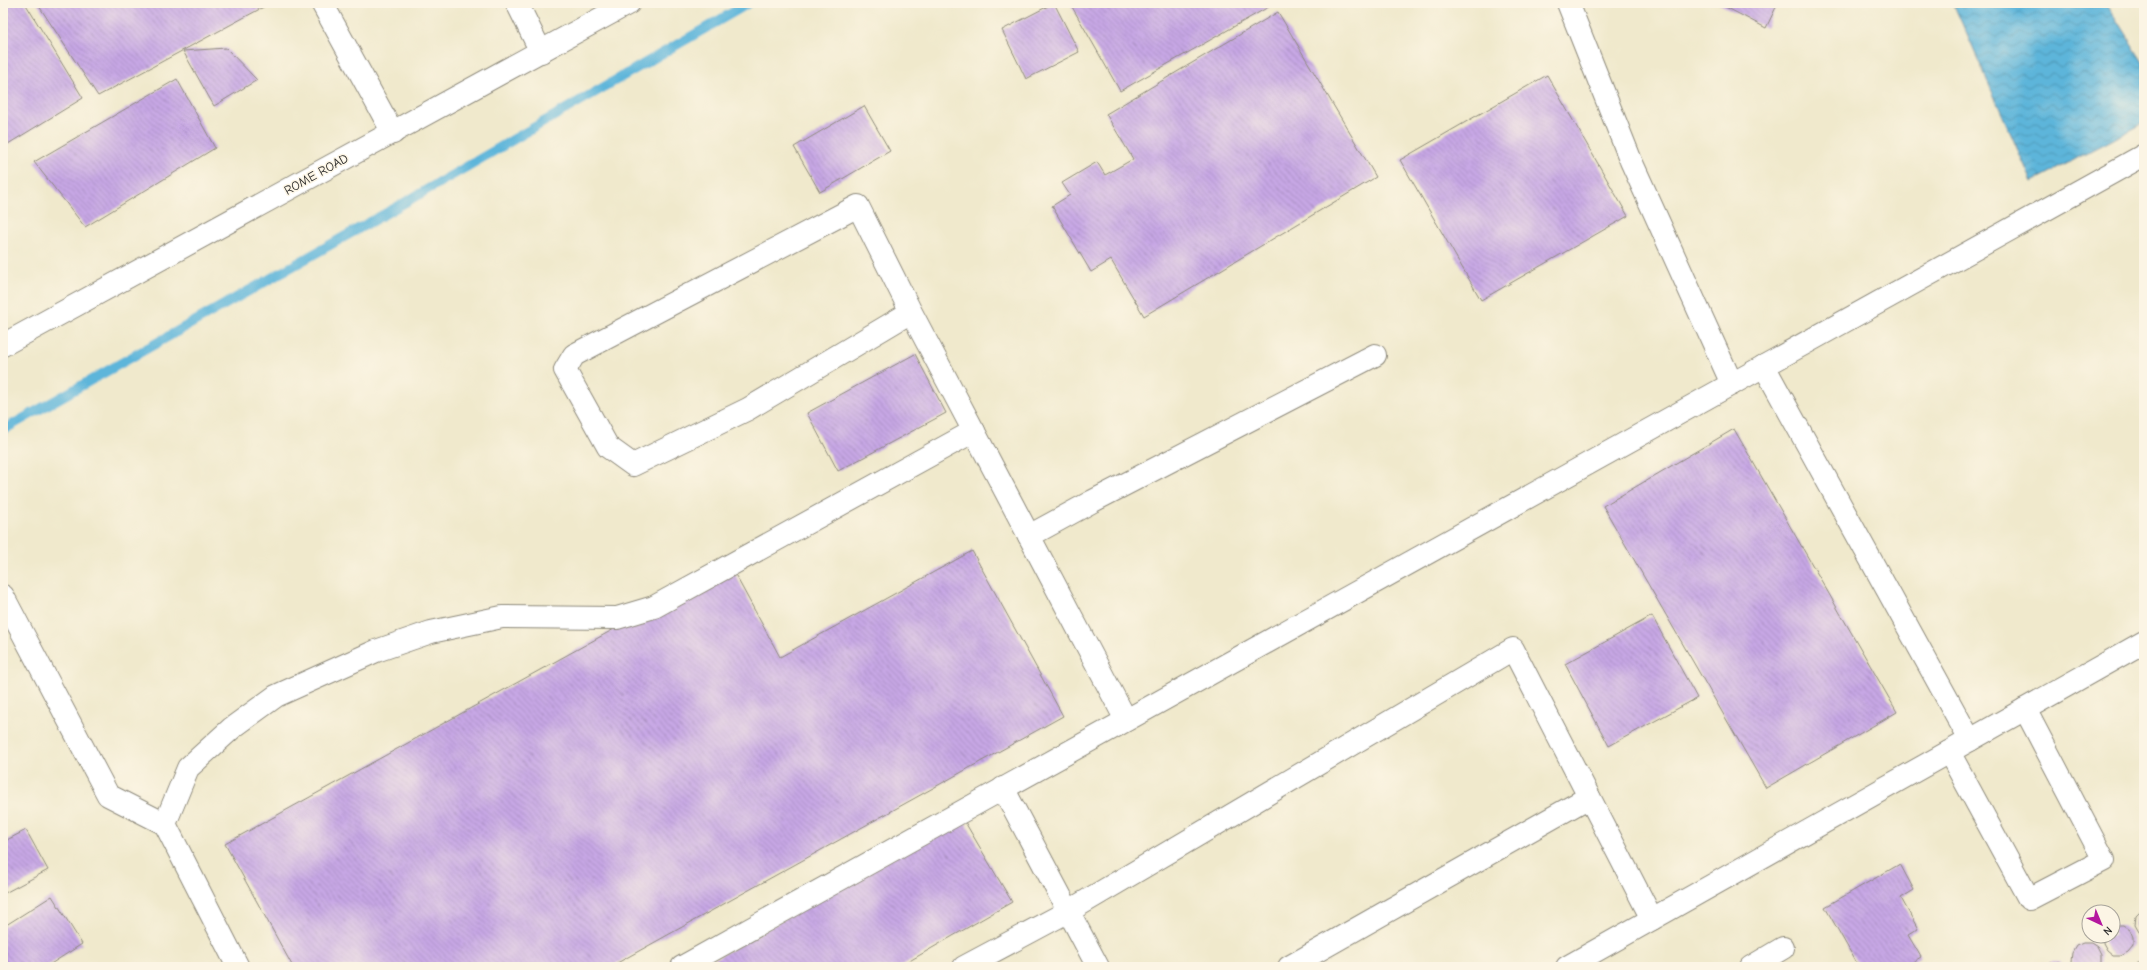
<svg xmlns="http://www.w3.org/2000/svg" width="2147" height="970" font-family="'Comic Neue',sans-serif">
<defs>
<pattern id="water-waves" width="16" height="10" patternUnits="userSpaceOnUse"><rect width="16" height="10" fill="#5db5da"/><path d="M0 5q4-4 8 0t8 0" fill="none" stroke="#4d93b1"/></pattern>
<pattern id="building-back-hatch" width="6" height="6" patternUnits="userSpaceOnUse"><rect width="6" height="6" fill="#c7a7e5"/><path d="M-1 5l2 2M0 0l6 6M5-1l2 2" fill="none" stroke="#a288ba"/></pattern>
</defs>
<rect width="100%" height="100%" fill="#fcf5e5"/>
<filter id="ink" filterUnits="userSpaceOnUse"><feTurbulence type="fractalNoise" baseFrequency=".025" numOctaves="2"/><feDisplacementMap in="SourceGraphic" scale="8" xChannelSelector="R" yChannelSelector="G"/><feConvolveMatrix kernelMatrix="1 2 1 2 8 2 1 2 1" color-interpolation-filters="sRGB"/></filter>
<filter id="wash" filterUnits="userSpaceOnUse"><feTurbulence type="fractalNoise" baseFrequency=".012" numOctaves="4" result="noise"/><feDisplacementMap in="SourceGraphic" scale="16" xChannelSelector="R" yChannelSelector="G"/><feGaussianBlur stdDeviation="0.9" result="paint"/><feColorMatrix in="noise" values="0 0 0 0 0 0 0 0 0 0 0 0 0 0 0 0 0 1.4 0 .05"/><feComposite in="paint" operator="in"/></filter>
<g filter="url(#wash)">
<rect width="100%" height="100%" fill="#f0e9cc"/>
<path fill="url(#water-waves)" stroke="#447082" d="M1953 3H2106L2144 64V123L2032 182Z"/>
<g fill="none" stroke-linecap="round" stroke-linejoin="round">
<path stroke="#5db5da" stroke-width="10" d="M3 430 404 203 749 3"/>
</g>
<g id="blocks">
<g fill="url(#building-back-hatch)">
<path d="M3 3H25L83 98 3 147Z"/>
<path d="M37 3H271L98 96Z"/>
<path d="M1054 3 1079 52 1026 79 1002 30Z"/>
<path d="M1074 3H1271L1272 5 1120 91 1071 5Z"/>
<path d="M1718 3H1778L1766 28Z"/>
<path d="M1278 12 1376 177 1144 316 1111 260 1091 272 1052 206 1070 195 1062 183 1097 162 1105 175 1133 159 1106 114Z"/>
<path d="M226 48 257 80 214 106 183 51Z"/>
<path d="M1547 75 1628 216 1481 300 1400 160Z"/>
<path d="M177 79 215 148 85 227 34 162Z"/>
<path d="M864 106 890 151 820 192 794 147Z"/>
<path d="M915 354 946 413 838 471 807 413Z"/>
<path d="M1734 429 1897 712 1766 788 1603 506Z"/>
<path d="M972 551 1063 716 610 967H293L225 844 730 565 780 657Z"/>
<path d="M1652 616 1697 698 1609 746 1565 664Z"/>
<path d="M962 817 1012 902 899 967H701Z"/>
<path d="M26 830 48 870 3 894V842Z"/>
<path d="M1900 864 1914 890 1901 898 1918 929 1908 935 1921 957 1904 967H1859L1825 907Z"/>
<path d="M52 896 82 944 46 967H3V927Z"/>
<path d="M2144 908V935L2139 931 2135 924 2136 916Z"/>
<path d="M2115 925H2123L2130 930 2133 937V945L2128 951 2121 955H2113L2107 950 2103 943 2104 936H2113V926Z"/>
<path d="M2083 943H2091L2097 947 2101 955V963L2098 967H2074L2071 961 2072 953 2076 946Z"/>
<path d="M2051 962H2059L2066 967H2043Z"/>
<path d="M2138 964H2144V967H2131Z"/>
</g>
</g>
</g>
<g filter="url(#ink)">
<use href="#blocks" fill-opacity="0" stroke="#8e8a7c" stroke-width="1"/>
<g fill="none" stroke-linecap="round" stroke-linejoin="round">
<g stroke="#8e8a7c" stroke-width="24">
<g id="minor">
<path d="M322 3 393 133"/>
<path d="M517 3 541 52"/>
<path d="M1568 3 1631 161 1732 384"/>
<path d="M911 312 748 409 633 465 608 447 565 370 574 355 858 206 911 312 1126 720"/>
<path d="M3 345 629 3"/>
<path d="M1764 366 1970 740"/>
<path d="M1029 536 1093 501 1375 355"/>
<path d="M3 596 108 795 165 824 238 967"/>
<path d="M1949 752 2029 899 2104 860 2025 709"/>
<path d="M1003 788 1098 967"/>
<path d="M165 824 188 768 232 728 276 696 376 651 431 632 502 617 617 618 654 607 974 431"/>
<path d="M682 967 2144 155"/>
<path d="M964 967 1069 911 1513 649 1652 919"/>
<path d="M1289 967 1589 797"/>
<path d="M1567 967 2144 642"/>
<path d="M1751 967 1783 948"/>
</g>
</g>
<use href="#minor" stroke="#fff" stroke-width="22"/>
</g>
</g>
<g text-anchor="middle" dominant-baseline="central" stroke-width="3" stroke-linejoin="round" paint-order="stroke">
<g font-size="13" fill="#2b2b2b" stroke="#fcf5e5">
<text transform="translate(316 174) rotate(-29)">ROME ROAD</text>
</g>
</g>
<rect width="2147" height="970" fill="none" stroke="#fcf5e5" stroke-width="16"/>
<g transform="translate(2101 924) rotate(136)"><circle r="19" fill="#fcf5e5" stroke="#a8a49b"/>
<path d="M0-3L7 15L0 10L-7 15Z" fill="#b5179e"/>
<text y="-6" font-size="11" font-weight="bold" text-anchor="middle" fill="#2b2b2b">N</text>
</g>
</svg>
